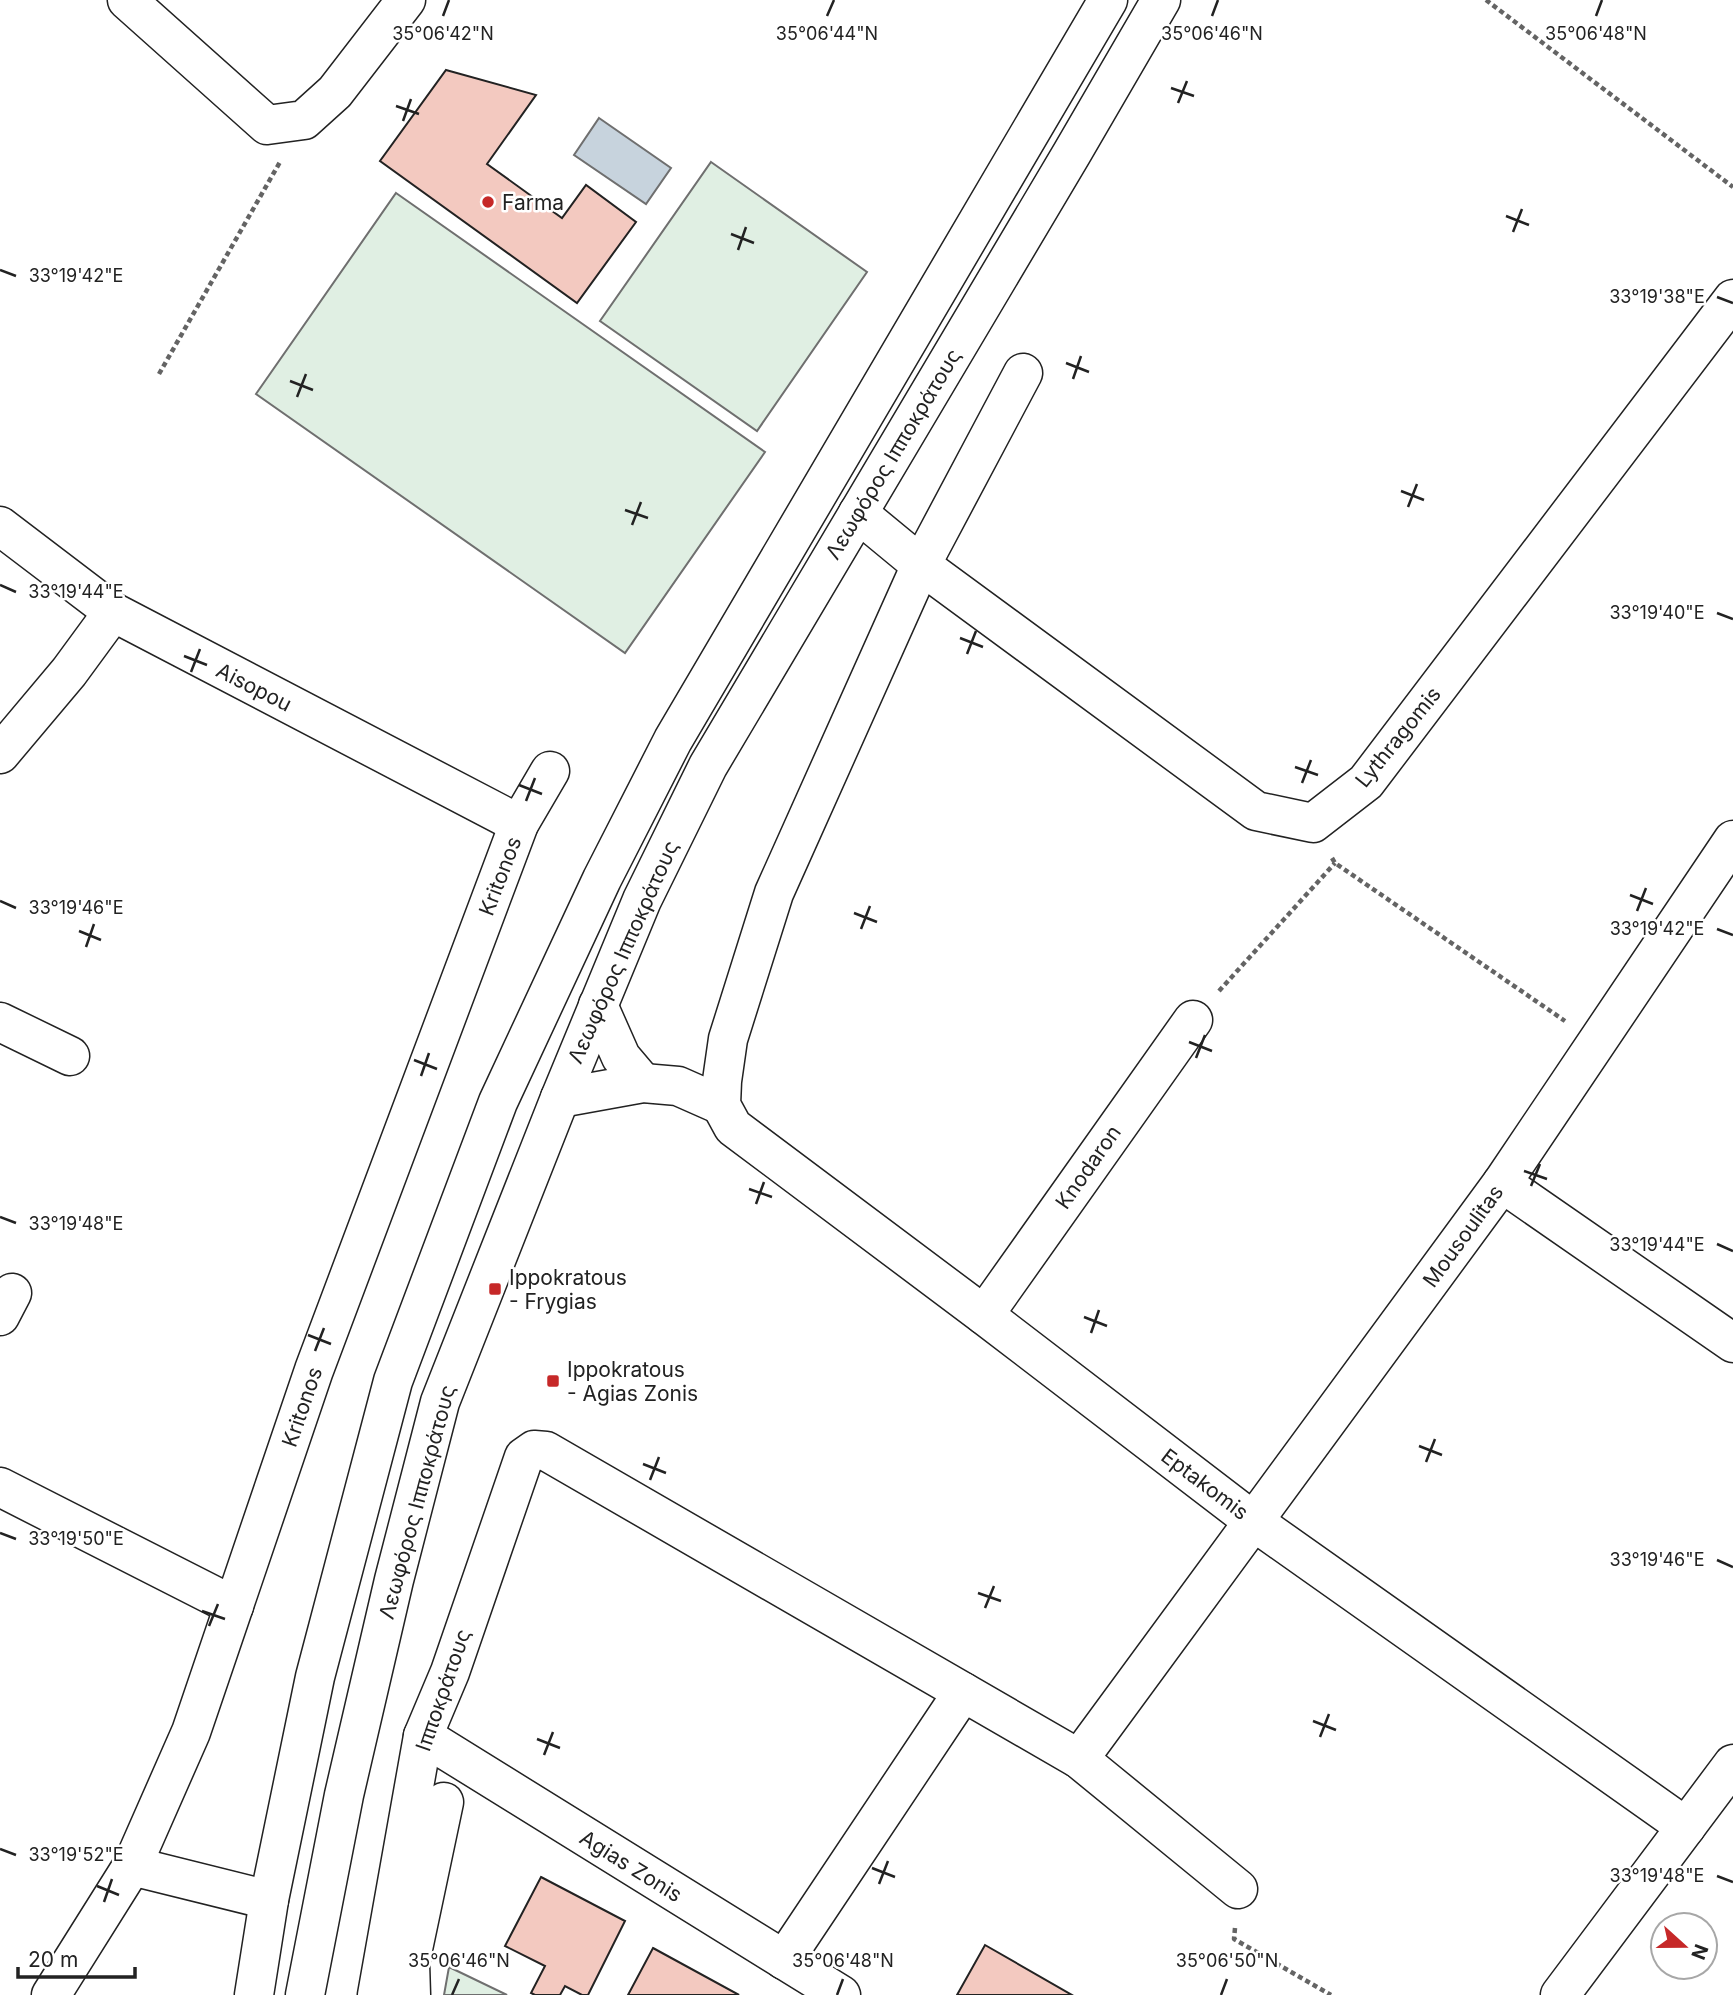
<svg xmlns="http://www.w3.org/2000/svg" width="1733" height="1995" font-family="Inter,sans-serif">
<rect width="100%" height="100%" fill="#fff"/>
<g fill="#e0efe3" stroke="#6f6f6f" stroke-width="2">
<path d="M711 162 867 272 757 431 600 321Z"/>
<path d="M396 193 765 452 625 653 256 394Z"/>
<path d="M449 1967 507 1995H444Z"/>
</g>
<path fill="#c7d3dd" stroke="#6f6f6f" stroke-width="2" d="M599 118 671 168 646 204 574 155Z"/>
<g fill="#f3c9c0" stroke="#222" stroke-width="2">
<path d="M446 70 536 95 487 164 562 218 586 185 636 222 577 303 380 161Z"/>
<path d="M541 1877 625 1921 588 1995H582L565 1986 560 1995H535L531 1993 545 1966 505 1946Z"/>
<path d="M985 1945 1072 1995H957Z"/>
<path d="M653 1948 739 1995H628Z"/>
</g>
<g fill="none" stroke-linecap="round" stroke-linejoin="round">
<g stroke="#222" stroke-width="41">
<g id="minor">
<path d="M127 0 267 125 304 120 335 92 406 0"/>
<path d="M1023 373 921 565 774 893 728 1039 722 1081 721 1105 733 1127 984 1315 1253 1521 1686 1827"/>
<path d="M858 513 921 565 1256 811 1313 823 1366 782 1733 299"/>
<path d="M0 526 113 612"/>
<path d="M0 754 69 672 113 612 519 824"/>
<path d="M598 1005 621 1057 643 1083"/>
<path d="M0 1022 70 1056"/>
<path d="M560 1098 643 1083 678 1086 721 1105"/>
<path d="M1502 1183 1733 1343"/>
<path d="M984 1315 1193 1020"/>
<path d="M0 1316 12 1293"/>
<path d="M0 1487 234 1606"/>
<path d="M423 1736 841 1995"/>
<path d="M1079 1759 1502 1183 1733 840"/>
<path d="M132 1866 269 1900"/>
<path d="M784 1960 963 1692"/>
<path d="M51 1995 132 1866 191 1732 314 1370 519 824 550 771"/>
<path d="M377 1995 423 1736 450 1672 524 1457 534 1450 546 1451 1079 1759 1238 1889"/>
<path d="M411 1995 410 1963 444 1802"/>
<path d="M1560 1995 1733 1764"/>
</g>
</g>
<g stroke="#222" stroke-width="41">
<g id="major">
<path d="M254 1995 269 1900 315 1677 393 1381 498 1102 602 879 673 740 1108 0"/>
<path d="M305 1995 344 1795 394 1580 440 1402 560 1098 642 900 708 766 1072 153 1161 0"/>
</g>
</g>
<g stroke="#646464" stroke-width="4.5" stroke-dasharray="5 3.5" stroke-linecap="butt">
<path d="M1486 0 1733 187"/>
<path d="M159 374 280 162"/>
<path d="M1332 858 1335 863 1565 1021"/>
<path d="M1219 991 1335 863"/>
<path d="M1235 1928 1234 1939 1331 1995"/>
</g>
<use href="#minor" stroke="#fff" stroke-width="38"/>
<use href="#major" stroke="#fff" stroke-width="38"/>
</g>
<path fill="none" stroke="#222" stroke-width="2.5" d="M443 16 449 0M827 16 834 0M1212 16 1218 0M1596 16 1602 0M1171 88 1194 96M1178 103 1187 81M396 106 419 114M403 121 411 99M1506 216 1529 225M1513 232 1522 209M731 234 754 243M738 250 746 227M0 270 16 276M1717 297 1733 303M1066 363 1089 372M1073 379 1081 356M290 381 313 390M297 397 306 374M1401 491 1424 500M1408 507 1417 484M625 510 648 518M632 525 641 502M0 585 16 592M1717 613 1733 619M960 638 983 647M967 654 976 631M184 656 207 665M191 672 200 649M1295 767 1318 775M1302 783 1311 760M519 785 542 794M526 801 535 778M1630 895 1653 904M0 901 16 908M1637 911 1646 888M854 913 877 922M861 929 870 906M1717 929 1733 935M79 931 101 940M86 947 94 924M1189 1042 1212 1051M1196 1058 1205 1035M414 1060 437 1069M421 1076 429 1053M1524 1171 1547 1179M1531 1186 1540 1164M749 1189 772 1197M756 1204 764 1182M0 1217 16 1223M1717 1244 1733 1251M1084 1317 1107 1326M1091 1333 1099 1310M308 1335 331 1344M315 1351 324 1328M1419 1446 1442 1455M1426 1462 1435 1439M643 1464 666 1473M650 1480 659 1457M0 1533 16 1539M1717 1560 1733 1567M978 1593 1001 1601M985 1608 994 1586M202 1611 225 1619M209 1626 218 1604M1313 1721 1336 1730M1320 1737 1329 1714M537 1739 560 1748M544 1755 553 1732M0 1849 16 1855M872 1868 895 1877M1717 1876 1733 1882M879 1884 888 1861M97 1886 119 1895M104 1902 112 1879M452 1995 459 1979M837 1995 843 1979M1221 1995 1227 1979"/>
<g fill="#c62828" stroke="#fff" stroke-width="2.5">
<circle cx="488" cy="202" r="7"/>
<rect x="488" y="1282" width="14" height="14" rx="3.5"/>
<rect x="546" y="1374" width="14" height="14" rx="3.5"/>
</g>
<g text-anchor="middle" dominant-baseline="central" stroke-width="5" stroke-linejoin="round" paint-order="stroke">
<g font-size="21" fill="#222" stroke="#fff" text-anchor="start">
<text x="502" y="202">Farma</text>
<text x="509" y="1277">Ippokratous<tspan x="509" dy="24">- Frygias</tspan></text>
<text x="567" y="1369">Ippokratous<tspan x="567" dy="24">- Agias Zonis</tspan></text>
</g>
<g font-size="21" fill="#222" stroke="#fff">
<text transform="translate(893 454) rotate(-59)">Λεωφόρος Ιπποκράτους</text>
<text transform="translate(254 687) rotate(27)">Aisopou</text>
<text transform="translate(1398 737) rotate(-51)">Lythragomis</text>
<text transform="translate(500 876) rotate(-69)">Kritonos</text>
<text transform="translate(623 952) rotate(-66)">Λεωφόρος Ιπποκράτους</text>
<text transform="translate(1088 1167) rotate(-55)">Knodaron</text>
<text transform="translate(1463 1236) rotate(-54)">Mousoulitas</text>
<text transform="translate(302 1407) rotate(-71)">Kritonos</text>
<text transform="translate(1205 1484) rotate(37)">Eptakomis</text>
<text transform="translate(417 1502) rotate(-75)">Λεωφόρος Ιπποκράτους</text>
<text transform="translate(443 1690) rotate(-71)">Ιπποκράτους</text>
<text transform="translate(631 1866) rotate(32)">Agias Zonis</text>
</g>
</g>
<g font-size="18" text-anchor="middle" fill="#222" stroke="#fff" stroke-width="5" stroke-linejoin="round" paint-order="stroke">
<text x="443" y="40">35°06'42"N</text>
<text x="827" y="40">35°06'44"N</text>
<text x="1212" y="40">35°06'46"N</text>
<text x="1596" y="40">35°06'48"N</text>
<text x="76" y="282">33°19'42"E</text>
<text x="1657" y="303">33°19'38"E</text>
<text x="76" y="598">33°19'44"E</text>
<text x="1657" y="619">33°19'40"E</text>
<text x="76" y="914">33°19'46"E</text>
<text x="1657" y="935">33°19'42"E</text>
<text x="76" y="1230">33°19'48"E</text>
<text x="1657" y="1251">33°19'44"E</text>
<text x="76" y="1545">33°19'50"E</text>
<text x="1657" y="1566">33°19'46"E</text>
<text x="76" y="1861">33°19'52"E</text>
<text x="1657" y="1882">33°19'48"E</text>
<text x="459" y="1967">35°06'46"N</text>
<text x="843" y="1967">35°06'48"N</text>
<text x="1227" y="1967">35°06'50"N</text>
</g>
<g transform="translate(1684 1946) rotate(111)"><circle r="33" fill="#ffffff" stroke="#a7a7a7" stroke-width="2"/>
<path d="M0-5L12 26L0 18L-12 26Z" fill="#c62828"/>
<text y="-10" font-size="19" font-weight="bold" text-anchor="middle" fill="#222222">N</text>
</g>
<path d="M18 1967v10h117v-10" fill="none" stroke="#222222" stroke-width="3.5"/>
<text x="28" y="1967" font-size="21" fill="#222222" stroke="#ffffff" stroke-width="5" paint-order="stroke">20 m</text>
</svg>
